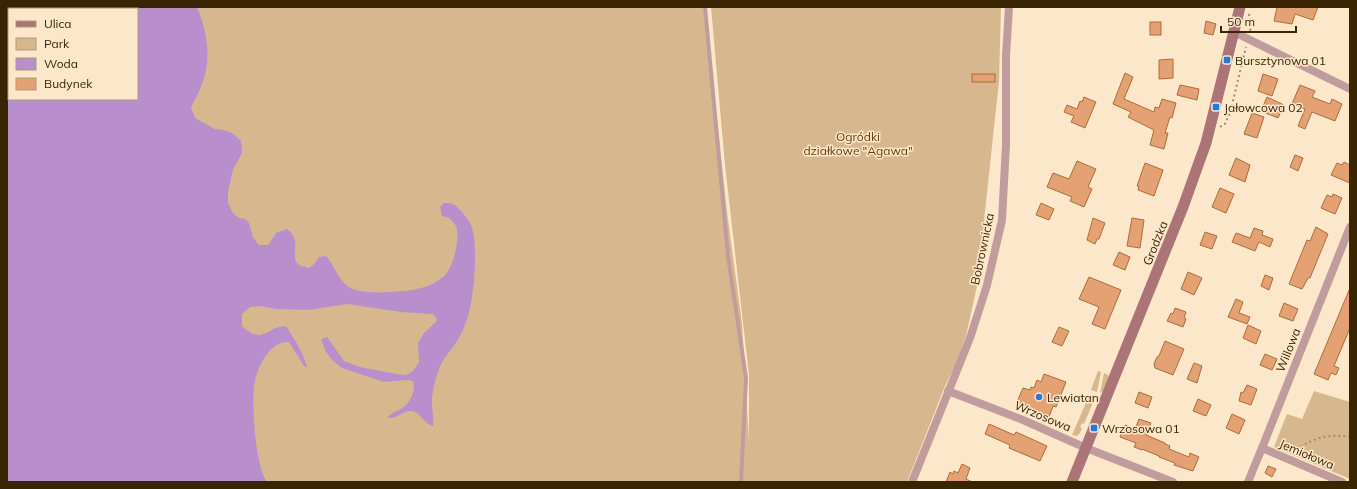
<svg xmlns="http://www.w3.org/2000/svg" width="1357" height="489" font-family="Mulish,sans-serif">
<rect width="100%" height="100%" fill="#fce7ca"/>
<g fill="#d7b88e" fill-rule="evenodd">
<path d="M7 7H705L727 212 742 323 749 441V375L725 165 711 7H1001L999 81 977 286 966 336 955 366 945 386 907 482H7ZM9 9H137V99H9Z"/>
<path d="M1098 371 1101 372 1097 392 1091 390Z"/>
<path d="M1104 373 1108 375 1109 378 1103 391 1100 393Z"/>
<path d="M1314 391 1350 402V479L1274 447 1287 414 1302 419Z"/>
<path d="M1088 398 1094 400 1084 424 1082 423 1080 427 1082 428 1080 433 1077 436 1072 435Z"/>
</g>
<path fill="#b98ecc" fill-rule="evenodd" d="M7 7H197C207 31 212 60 202 84 199 92 195 100 191 107L195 118 215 129 224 130 232 133 241 141 242 153 233 170 228 191V203L233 213 239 218 245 219 249 223 253 237 259 245H268L276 233 287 229C304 242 288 256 299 265 301 266 306 267 309 268L314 264 319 257 326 256C335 266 337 279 349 287 362 296 406 292 421 288 429 286 437 282 443 277 453 270 461 236 456 226 452 219 448 217 442 216L440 207 444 203C447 203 451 203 453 204 460 208 468 219 471 225 479 245 474 302 466 322 464 328 461 335 457 341 451 351 441 360 438 372 435 381 432 392 432 401 432 410 434 417 433 426 423 424 420 410 409 411 400 412 398 419 388 418 391 412 396 412 401 409 410 403 416 392 413 381L406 380 384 382 342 368 332 360 326 352 321 339 327 337 344 361 360 367 396 374 406 375 413 371 419 362 418 343 424 333 437 321 436 317 432 314 401 312 347 304 308 310 276 309 260 306 250 307 242 314V326C263 346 267 326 286 326 294 339 303 351 307 367L304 366 289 342C269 340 256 370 254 386 252 408 255 464 267 482H7ZM9 9H137V99H9Z"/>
<g fill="#e4a274" stroke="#af6b38">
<path d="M1277 7H1318L1313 20 1295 14 1292 24 1274 21Z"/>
<path d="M1206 21 1216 24 1213 35 1204 33Z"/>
<rect x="1150" y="22" width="11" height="13"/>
<path d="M1173 59V78L1159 79V60Z"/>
<path d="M1125 73 1133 77 1124 99 1154 112 1155 107 1159 108 1162 99 1176 103 1172 118 1170 117 1165 133H1168L1164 149 1150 145 1154 130 1128 117 1131 112 1113 104Z"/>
<rect x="972" y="74" width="23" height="8"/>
<path d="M1263 74 1278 79 1272 96 1258 91Z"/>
<path d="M1180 85 1199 89 1197 100 1177 95Z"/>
<path d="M1300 85 1315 91 1312 97 1330 104 1332 99 1342 104 1335 121 1312 112 1305 129 1298 126 1305 109 1292 104Z"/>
<path d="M1084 97 1096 102 1085 128 1071 122 1074 116 1064 112 1067 105 1077 109 1080 101 1082 102Z"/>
<path d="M1267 97 1284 105 1278 118 1261 111Z"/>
<path d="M1252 113 1264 117 1257 138 1244 134Z"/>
<path d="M1295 155 1303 158 1298 171 1290 167Z"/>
<path d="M1236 158 1250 165 1245 182 1229 175Z"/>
<path d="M1077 161 1096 169 1088 187 1092 189 1084 207 1070 201 1072 197 1047 187 1053 173 1069 179Z"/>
<path d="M1344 162 1350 165V183L1331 175 1337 163 1342 165Z"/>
<path d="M1145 163 1163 170 1154 196 1138 190 1139 186H1137Z"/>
<path d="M1220 188 1234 194 1226 213 1212 207Z"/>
<path d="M1333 194 1342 198 1335 214 1321 208 1327 195 1332 197Z"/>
<path d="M1041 203 1054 209 1049 220 1036 215Z"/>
<path d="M1093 218 1105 223 1099 239H1097L1095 244 1087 240Z"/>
<path d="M1132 218 1144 220 1140 248 1127 246Z"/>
<path d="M1316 227 1328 234 1310 278H1308L1302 289 1289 284 1307 240 1310 241Z"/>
<path d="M1254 228 1263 231 1262 235 1273 239 1270 247 1259 242 1255 251 1232 242 1236 233 1250 238Z"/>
<path d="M1205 232 1217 236 1212 249 1200 245Z"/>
<path d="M1119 252 1130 257 1125 270 1113 265Z"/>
<path d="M1188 272 1202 278 1194 295 1181 289Z"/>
<path d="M1265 275 1273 278 1269 290 1261 286Z"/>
<path d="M1089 277 1121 290 1105 329 1092 324 1099 307 1079 299Z"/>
<path d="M1350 288V328L1334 366 1339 368 1336 375 1331 373 1328 380 1314 374Z"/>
<path d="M1236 299 1243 302 1239 313 1250 317 1247 324 1228 317Z"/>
<path d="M1284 303 1298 309 1293 321 1279 316Z"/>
<path d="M1175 308 1186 312 1184 318 1186 319 1183 327 1167 321 1171 313 1173 314Z"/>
<path d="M1248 325 1261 331 1256 344 1243 338Z"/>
<path d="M1059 327 1069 331 1062 346 1052 342Z"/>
<path d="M1165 341 1184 349 1173 375 1155 368 1154 364 1157 357 1159 356Z"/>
<path d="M1265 354 1277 359 1272 370 1260 365Z"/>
<path d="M1194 363 1202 366 1197 383 1187 379Z"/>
<path d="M1044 374 1066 382 1056 407 1053 406 1049 417 1016 404 1023 388 1030 390 1031 387 1034 388 1037 380 1041 382Z"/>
<path d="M1247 385 1257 389 1251 405 1239 401 1241 392 1243 393Z"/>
<path d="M1139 392 1152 397 1148 408 1135 403Z"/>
<path d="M1198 399 1211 405 1206 416 1193 411Z"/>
<path d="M1232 414 1245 420 1239 434 1226 428Z"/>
<path d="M1139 419 1151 423 1146 435 1165 443V444L1170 446 1169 449 1189 457 1190 453 1199 457 1193 471 1174 465 1175 463 1159 457V456L1142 449V450L1134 447 1136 443 1120 437 1125 425 1135 429Z"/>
<path d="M989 424 1014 435 1016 432 1047 446 1040 461 1009 448 1010 445 985 434Z"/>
<path d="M962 464 970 468 966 479 972 482H946L950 472 953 474 954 471 958 473Z"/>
<path d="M1268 466 1276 469 1272 477 1265 473Z"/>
</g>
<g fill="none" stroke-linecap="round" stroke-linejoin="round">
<g stroke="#a08c6d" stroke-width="2" stroke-dasharray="2 3" stroke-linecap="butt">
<path d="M1249 14 1251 27 1250 31"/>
<path d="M1220 127 1225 124 1230 113 1246 47"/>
<path d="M1292 452C1312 439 1326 433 1350 437"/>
</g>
<path stroke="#c19c9d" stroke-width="4" d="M705 7 728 256 746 378 741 482"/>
<g stroke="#c19c9d" stroke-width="8">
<path d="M1234 32 1350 89"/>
<path d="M948 391 1023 420 1086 448 1173 482"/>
<path d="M1262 448 1342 482"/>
<path d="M912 482 970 338 982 301 987 285 1002 220 1006 145V56L1009 7"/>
<path d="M1248 482 1262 448 1350 227"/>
</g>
<path stroke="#ab7578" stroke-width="11" d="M1072 482 1183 207 1206 143 1240 7"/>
</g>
<g fill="#1f7be4" stroke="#fce7ca" stroke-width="1.5">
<rect x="1223" y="56" width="8" height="8" rx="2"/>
<rect x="1212" y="103" width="8" height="8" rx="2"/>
<circle cx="1039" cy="397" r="4"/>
<rect x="1090" y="424" width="8" height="8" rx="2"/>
</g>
<g text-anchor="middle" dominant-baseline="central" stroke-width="3" stroke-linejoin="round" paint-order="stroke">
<g font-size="12" fill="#392504" stroke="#fce7ca" text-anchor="start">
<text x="1235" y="60">Bursztynowa 01</text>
<text x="1224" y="107">Jałowcowa 02</text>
<text x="1047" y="397">Lewiatan</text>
<text x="1102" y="428">Wrzosowa 01</text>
</g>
<g font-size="12" fill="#5d3e08" stroke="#fce7ca">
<text x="858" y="136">Ogródki<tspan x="858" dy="14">działkowe "Agawa"</tspan></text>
</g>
<g font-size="12" fill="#392504" stroke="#fce7ca">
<text transform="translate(1155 243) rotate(-68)">Grodzka</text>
<text transform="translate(982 249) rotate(-78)">Bobrownicka</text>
<text transform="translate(1288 350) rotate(-68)">Willowa</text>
<text transform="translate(1043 416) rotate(23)">Wrzosowa</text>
<text transform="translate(1307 454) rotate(23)">Jemiołowa</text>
</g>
</g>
<rect width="1357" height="489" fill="none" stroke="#392504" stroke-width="16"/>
<rect x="8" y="8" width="130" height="92" fill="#fce7ca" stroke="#ae997b"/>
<rect x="16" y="21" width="20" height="6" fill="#ab7578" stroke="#ae997b"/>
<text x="44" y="28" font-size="12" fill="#392504">Ulica</text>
<rect x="16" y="38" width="20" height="12" fill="#d7b88e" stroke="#ae997b"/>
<text x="44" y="48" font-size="12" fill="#392504">Park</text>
<rect x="16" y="58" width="20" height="12" fill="#b98ecc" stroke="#ae997b"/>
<text x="44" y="68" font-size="12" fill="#392504">Woda</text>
<rect x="16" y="78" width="20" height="12" fill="#e4a274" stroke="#ae997b"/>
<text x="44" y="88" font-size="12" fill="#392504">Budynek</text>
<path d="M1221 26v6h75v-6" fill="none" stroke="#392504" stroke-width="2"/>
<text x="1227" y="26" font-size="12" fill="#392504" stroke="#fce7ca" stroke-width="3" paint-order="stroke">50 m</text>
</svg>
